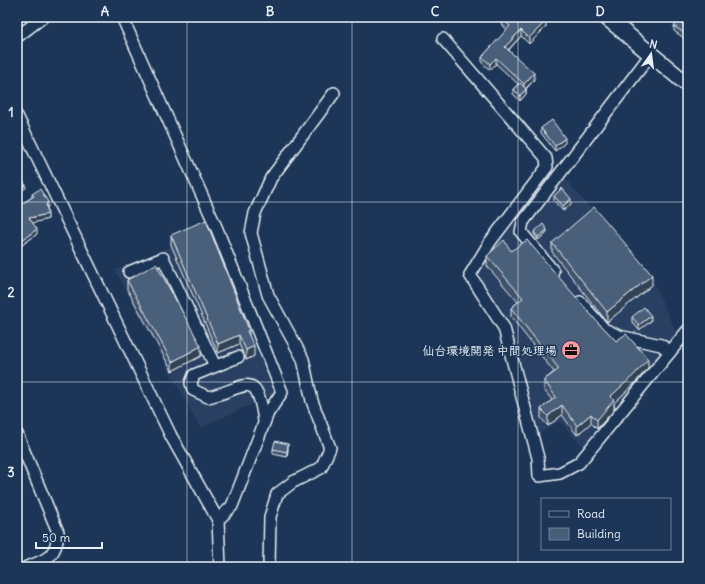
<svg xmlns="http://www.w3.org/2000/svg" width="705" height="584" font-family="Delius,'Klee One',sans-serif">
<rect width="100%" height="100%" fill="#1d3557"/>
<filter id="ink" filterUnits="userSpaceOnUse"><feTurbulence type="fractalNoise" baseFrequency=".025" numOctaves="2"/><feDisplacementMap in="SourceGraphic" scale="8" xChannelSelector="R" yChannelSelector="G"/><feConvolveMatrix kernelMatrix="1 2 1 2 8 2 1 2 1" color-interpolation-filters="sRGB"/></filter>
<g filter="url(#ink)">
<g fill="#2a4162">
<path d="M564 177 654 283 677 335 584 448 559 421 539 434 508 327 475 275 512 224 529 222Z"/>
<path d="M211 230 274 394 200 428 115 270Z"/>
</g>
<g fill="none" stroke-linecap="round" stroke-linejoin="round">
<g stroke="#e8f1f8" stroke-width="14">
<g id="minor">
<path d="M122 17 217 229 282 392 268 413 232 506 218 520"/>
<path d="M17 37 43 17"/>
<path d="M443 39 546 158 547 167 490 242 470 275 504 328 538 458 539 476 560 473 579 463 688 330"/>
<path d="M17 116 171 436 218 520 220 567"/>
<path d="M553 271 521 232 523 222 651 54"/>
<path d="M129 272 163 258 215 366"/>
<path d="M580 302 604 329 619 336 661 345 670 352"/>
<path d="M238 357 194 375 191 383 193 390 208 397C246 389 256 366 264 421"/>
<path d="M17 434 58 532C57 555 48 560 27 567"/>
<path d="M269 567 270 517 277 494 293 482 321 468 330 448 312 401 303 359 268 295 251 233 255 213 271 178 334 93"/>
</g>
</g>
<g stroke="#e8f1f8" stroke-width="18">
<path id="major" d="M606 17 688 85"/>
</g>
<use href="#minor" stroke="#1d3557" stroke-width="11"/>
<use href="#major" stroke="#1d3557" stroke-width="15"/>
</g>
<g fill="#3f5169" stroke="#e8f1f8">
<path d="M500 17H543L546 27 529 44 521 36 509 50 534 80 526 89V94L520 101 513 94V89L518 84 496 64 490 70 482 63V57L507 30 500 22Z"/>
<path d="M688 18V41L674 31V26L683 24Z"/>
<path d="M541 128 565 143 555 151 541 133Z"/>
<path d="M32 194 48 207 47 208 48 219 32 223 37 234 18 248 17 247V234L20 231 17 227V207L32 197Z"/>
<path d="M554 196 571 204 563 211 554 201Z"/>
<path d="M534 232H547L538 240 534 234Z"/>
<path d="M171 235 249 336 254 356 246 360 239 344 218 353 171 245Z"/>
<path d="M552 243 652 285 607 322 552 252Z"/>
<path d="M511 251 599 324 616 341 648 368 635 383 614 403V410L597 429 591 423 577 435 562 415 548 426 541 418V409L552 400 544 390V380L554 372 511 317V308L518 302 487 266V256Z"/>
<path d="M127 280 201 356 172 371 127 289Z"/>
<path d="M632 317 651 321 639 330 632 322Z"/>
<path d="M273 449H288L287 457 273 454Z"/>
</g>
<g fill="#334255" stroke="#e8f1f8">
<path d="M546 21V27L529 44V38Z"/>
<path d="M521 30V36L505 53V47Z"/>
<path d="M496 58V64L490 70V64Z"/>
<path d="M534 73V80L524 90V84Z"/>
<path d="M526 89V94L520 101V96Z"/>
<path d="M565 138V143L555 151V146Z"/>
<path d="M26 185V188L19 192V190Z"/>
<path d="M571 199V204L563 211V206Z"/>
<path d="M48 202V207L46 209V204Z"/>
<path d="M48 214V219L29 224V218Z"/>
<path d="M37 229V234L18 248V243Z"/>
<path d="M547 230V232L538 240V237Z"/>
<path d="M652 275V285L607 322V312Z"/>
<path d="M651 316V321L639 330V325Z"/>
<path d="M249 330V340L247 331Z"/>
<path d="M239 335V344L218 353V344Z"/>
<path d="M201 346V356L172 371V362Z"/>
<path d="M254 346V356L246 360V350Z"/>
<path d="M648 359V368L635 383 614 403V410L597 429V420L610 397Z"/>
<path d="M562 405V415L548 426V416Z"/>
<path d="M591 414V423L577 435V426Z"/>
<path d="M288 444V449L287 457V452Z"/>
</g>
<g fill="#495e7a" stroke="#e8f1f8">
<path d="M501 17H543L546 21 529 38 521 30 505 47 534 73 524 84 496 58 490 64 482 57 510 26Z"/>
<path d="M688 18V36L674 26 678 21 683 24Z"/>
<path d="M520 83 526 89 520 96 513 89Z"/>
<path d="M552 120 565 138 555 146 541 128Z"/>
<path d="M22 180 26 185 19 190 17 187V183Z"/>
<path d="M562 188 571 199 563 206 554 196Z"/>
<path d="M40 189 48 202 46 204 48 214 29 218 37 229 18 243 17 241V234L22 230 17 222V207L34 196 32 194Z"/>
<path d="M594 207 652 275 607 312 552 243Z"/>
<path d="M206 220 249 330 247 331 254 346 246 350 239 335 218 344 171 235Z"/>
<path d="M543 224 547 230 538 237 534 232Z"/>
<path d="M504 240 511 251 527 240 599 324 603 327 616 341 626 334 648 359 635 374 610 397 614 400 597 420 591 414 577 426 562 405 548 416 541 409 556 397 544 380 559 369 511 308 523 298 487 256Z"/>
<path d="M156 264 201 346 172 362 127 280Z"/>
<path d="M644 307 651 316 639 325 632 317Z"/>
<path d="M275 441 288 444 287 452 273 449Z"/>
</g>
</g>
<path fill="none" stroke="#e8f1f8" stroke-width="1" stroke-opacity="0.55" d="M187 17V567M352 17V567M518 17V567M17 202H688M17 382H688"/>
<defs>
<g id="office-disc" transform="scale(1)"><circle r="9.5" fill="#ff9aa2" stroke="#1d3557"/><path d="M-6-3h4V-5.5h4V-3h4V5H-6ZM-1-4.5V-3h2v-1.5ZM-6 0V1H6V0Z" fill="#111"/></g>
</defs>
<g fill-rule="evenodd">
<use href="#office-disc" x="571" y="350"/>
</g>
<g text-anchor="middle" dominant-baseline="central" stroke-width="3" stroke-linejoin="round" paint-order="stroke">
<g font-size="12" font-weight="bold" fill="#e8f1f8" stroke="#1d3557" text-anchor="end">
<text x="557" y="350">仙台環境開発 中間処理場</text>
</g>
</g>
<rect width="705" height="584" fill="none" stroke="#1d3557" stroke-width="44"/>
<rect x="541" y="498" width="130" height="52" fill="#1d3557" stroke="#6e8097"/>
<rect x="549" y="511" width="20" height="6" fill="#1d3557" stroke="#6e8097"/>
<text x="577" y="518" font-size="12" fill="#e8f1f8">Road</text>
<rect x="549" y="528" width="20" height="12" fill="#495e7a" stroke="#6e8097"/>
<text x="577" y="538" font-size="12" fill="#e8f1f8">Building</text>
<g transform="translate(651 54) rotate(14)" stroke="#1d3557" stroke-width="3" paint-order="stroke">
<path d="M0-3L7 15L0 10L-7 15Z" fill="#e8f1f8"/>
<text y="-6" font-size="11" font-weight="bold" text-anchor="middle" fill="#e8f1f8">N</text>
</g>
<path d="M36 542v6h66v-6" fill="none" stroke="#e8f1f8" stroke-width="2"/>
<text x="42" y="542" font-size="12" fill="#e8f1f8" stroke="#1d3557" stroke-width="3" paint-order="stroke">50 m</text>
<rect x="22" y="22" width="661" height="540" fill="none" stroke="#e8f1f8" stroke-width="1.5"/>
<g font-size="13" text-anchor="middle" font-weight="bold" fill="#e8f1f8">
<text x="105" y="16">A</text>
<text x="270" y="16">B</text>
<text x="435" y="16">C</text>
<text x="600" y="16">D</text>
<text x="11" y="117">1</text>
<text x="11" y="297">2</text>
<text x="11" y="477">3</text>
</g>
</svg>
